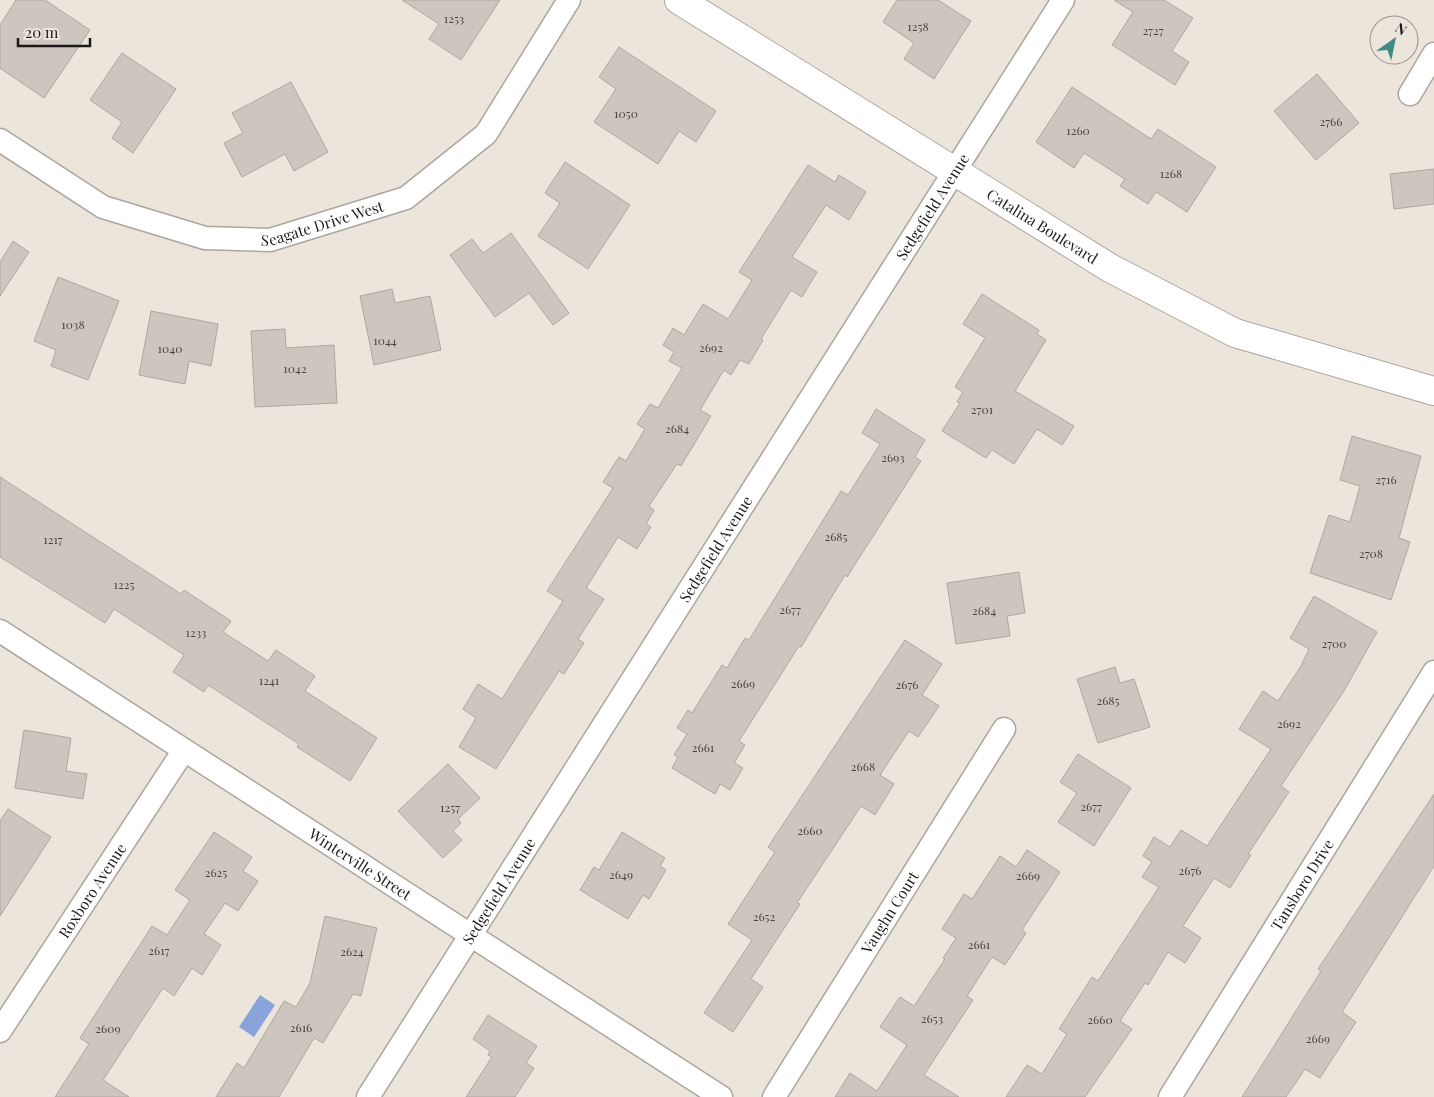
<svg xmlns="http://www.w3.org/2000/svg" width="1434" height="1097" font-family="'Playfair Display',serif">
<rect width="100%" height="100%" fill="#ebe5dc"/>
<path fill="#89a4da" d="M260 995 275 1005 254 1037 239 1027Z"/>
<g fill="#ccc6be" stroke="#ada89f">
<path d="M16 0H45L90 30 44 98 0 68V25Z"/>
<path d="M402 0H500L461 60 429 39 439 24Z"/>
<path d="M897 0H938L971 21 934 79 904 59 914 43 883 22Z"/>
<path d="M1114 0H1164L1193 18 1172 51 1189 62 1175 85 1112 45 1133 12Z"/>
<path d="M619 47 716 111 696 142 679 131 658 164 594 122 616 89 599 77Z"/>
<path d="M122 53 176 89 133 153 112 138 122 122 90 100Z"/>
<path d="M1317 74 1359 123 1316 160 1274 111Z"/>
<path d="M291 82 328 152 294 171 285 154 242 177 224 143 243 133 232 113Z"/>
<path d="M1072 87 1151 139 1158 129 1216 167 1187 212 1156 192 1148 204 1120 186 1125 179 1084 153 1074 168 1036 142Z"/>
<path d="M565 162 630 205 588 269 538 236 560 203 545 193Z"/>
<path d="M808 165 835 182 839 175 866 192 849 220 826 205 792 257 817 272 802 297 791 290 761 339 763 340 749 364 740 360 731 375 724 370 700 410 711 416 681 466 677 464 649 506 654 510 646 524 651 527 637 549 618 537 586 588 604 599 578 639 584 643 564 674 559 671 496 769 459 747 476 718 463 709 478 684 502 699 563 601 547 591 613 488 603 482 619 457 626 461 645 429 637 424 650 404 658 408 682 368 669 361 674 352 663 345 673 328 684 335 703 304 728 319 752 280 739 272Z"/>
<path d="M1434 169V204L1394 209 1390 174Z"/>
<path d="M511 233 569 313 553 325 529 293 495 317 450 255 472 239 483 253Z"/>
<path d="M13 241 29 252 0 296V262Z"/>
<path d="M58 277 119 301 88 380 51 366 56 350 34 341Z"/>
<path d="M392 289 395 303 430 296 441 350 374 365 360 296Z"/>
<path d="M982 294 1039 330 1037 334 1046 340 1015 391 1074 426 1062 445 1037 429 1014 464 992 450 986 458 942 431 960 403 957 402 963 392 955 387 985 338 963 324Z"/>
<path d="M151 311 218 324 211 366 189 361 185 384 139 375Z"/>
<path d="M285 329 286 348 334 345 337 403 255 407 251 331Z"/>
<path d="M876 409 925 440 915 457 921 461 847 577 845 575 801 647 799 646 739 741 745 745 734 763 743 768 730 790 720 784 715 794 672 768 678 757 674 755 687 734 677 728 688 710 692 713 722 665 727 668 745 638 749 640 841 491 848 495 880 444 862 433Z"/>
<path d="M1352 436 1421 456 1399 538 1410 542 1391 600 1310 573 1329 515 1350 522 1360 486 1340 480Z"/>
<path d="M0 477 181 594 184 590 231 621 223 632 268 661 276 650 315 676 305 691 377 738 350 781 297 747 299 744 208 685 204 692 173 672 184 655 114 609 105 623 0 557Z"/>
<path d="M1019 572 1025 613 1007 616 1010 636 956 644 947 583Z"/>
<path d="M1314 596 1377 632 1344 691 1281 786 1289 792 1248 854 1251 855 1230 888 1214 878 1183 926 1201 938 1185 963 1168 952 1148 985 1145 983 1120 1021 1132 1029 1085 1097H1006L1027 1065 1042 1074 1067 1034 1059 1029 1092 977 1098 981 1159 887 1142 877 1152 862 1143 856 1154 837 1170 847 1181 830 1207 846 1271 749 1239 729 1263 691 1278 701 1301 666 1309 649 1290 638Z"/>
<path d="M905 640 942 664 922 695 939 706 918 737 909 731 880 775 894 784 875 815 861 806 797 903 800 904 751 979 763 987 733 1032 704 1013 752 940 728 924 775 852 768 847Z"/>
<path d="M1115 667 1120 683 1134 679 1150 727 1098 743 1077 679Z"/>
<path d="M24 730 71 738 66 771 87 774 83 799 15 788Z"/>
<path d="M1078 754 1131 788 1094 846 1058 822 1077 793 1060 782Z"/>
<path d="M448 764 480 798 458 819 461 823 453 831 462 840 443 858 398 811Z"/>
<path d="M1434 794V866L1342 1012 1356 1022 1320 1078 1305 1069 1286 1097H1242L1321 971 1318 969Z"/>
<path d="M8 809 51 837 0 916V821Z"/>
<path d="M214 832 252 857 243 871 258 881 238 911 225 903 204 934 221 945 202 975 192 968 174 996 163 988 103 1080 129 1097H55L89 1044 80 1038 152 926 167 935 190 900 175 890Z"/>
<path d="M622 832 665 858 660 866 666 870 649 899 643 895 628 919 580 890 594 867 599 870Z"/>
<path d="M1027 850 1060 872 1022 930 1026 933 1005 965 992 957 967 996 973 1000 924 1075 959 1097H835L850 1073 877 1091 907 1045 880 1027 900 997 914 1006 945 959 943 958 956 938 942 929 964 894 972 899 1000 856 1016 867Z"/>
<path d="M325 916 377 928 361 996 353 994 323 1043 314 1038 279 1097H216L237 1063 244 1068 284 1001 296 1007 310 983Z"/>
<path d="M488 1015 537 1046 526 1063 534 1068 515 1097H466L492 1057 488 1055 490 1051 473 1039Z"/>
</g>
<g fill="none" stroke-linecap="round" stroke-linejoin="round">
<g stroke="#aba69e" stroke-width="25">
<g id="minor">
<path d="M1410 94 1434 54"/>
<path id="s1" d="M0 140 103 207 205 238 270 240 406 198 486 134 569 0"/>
<path id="s2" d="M0 631 721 1097"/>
<path id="s3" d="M0 1031 184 750"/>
<path id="s4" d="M368 1097 1063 0"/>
<path id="s5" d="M774 1097 1004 729"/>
<path id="s6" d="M1170 1097 1434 672"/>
</g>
</g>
<g stroke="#aba69e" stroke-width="30">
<g id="tertiary">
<path id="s7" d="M679 0 1110 268 1235 333 1434 391"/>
</g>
</g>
<use href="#minor" stroke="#fff" stroke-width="22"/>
<use href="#tertiary" stroke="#fff" stroke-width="28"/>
</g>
<g text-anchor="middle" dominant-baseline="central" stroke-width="5" stroke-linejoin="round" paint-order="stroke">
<g font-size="12" fill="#484541">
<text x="454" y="18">1253</text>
<text x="918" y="26">1258</text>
<text x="1153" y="30">2727</text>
<text x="626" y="113">1050</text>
<text x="1331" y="121">2766</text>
<text x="1078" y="130">1260</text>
<text x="1171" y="173">1268</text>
<text x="73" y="324">1038</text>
<text x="385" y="340">1044</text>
<text x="711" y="347">2692</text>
<text x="170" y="348">1040</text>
<text x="295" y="368">1042</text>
<text x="982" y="409">2701</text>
<text x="677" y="428">2684</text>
<text x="893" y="457">2693</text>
<text x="1386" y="479">2716</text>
<text x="836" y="536">2685</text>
<text x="53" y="539">1217</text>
<text x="1371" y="553">2708</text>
<text x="124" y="584">1225</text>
<text x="790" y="609">2677</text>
<text x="984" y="610">2684</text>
<text x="196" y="632">1233</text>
<text x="1334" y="643">2700</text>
<text x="269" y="680">1241</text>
<text x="743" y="683">2669</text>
<text x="907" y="684">2676</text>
<text x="1108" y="700">2685</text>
<text x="1289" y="723">2692</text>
<text x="703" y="747">2661</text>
<text x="863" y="766">2668</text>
<text x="1091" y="806">2677</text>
<text x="450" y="807">1257</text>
<text x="810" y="830">2660</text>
<text x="1190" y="870">2676</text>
<text x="216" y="872">2625</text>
<text x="621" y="874">2649</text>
<text x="1028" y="875">2669</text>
<text x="764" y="916">2652</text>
<text x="979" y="944">2661</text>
<text x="159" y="950">2617</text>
<text x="352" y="951">2624</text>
<text x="932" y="1018">2653</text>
<text x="1100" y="1019">2660</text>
<text x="301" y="1027">2616</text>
<text x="108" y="1028">2609</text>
<text x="1318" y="1038">2669</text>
</g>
<g font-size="15" fill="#1c1a17" stroke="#ebe5dc">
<text stroke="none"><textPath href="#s4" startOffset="1054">Sedgefield Avenue</textPath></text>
<text stroke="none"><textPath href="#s1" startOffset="349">Seagate Drive West</textPath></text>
<text stroke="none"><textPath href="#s7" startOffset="428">Catalina Boulevard</textPath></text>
<text stroke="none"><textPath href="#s4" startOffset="649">Sedgefield Avenue</textPath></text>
<text stroke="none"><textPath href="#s2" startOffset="429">Winterville Street</textPath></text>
<text stroke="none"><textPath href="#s6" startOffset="250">Tansboro Drive</textPath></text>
<text stroke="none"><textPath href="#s3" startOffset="168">Roxboro Avenue</textPath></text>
<text stroke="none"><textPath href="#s4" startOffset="244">Sedgefield Avenue</textPath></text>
<text stroke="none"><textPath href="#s5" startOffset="218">Vaughn Court</textPath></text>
</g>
</g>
<g transform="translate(1394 40) rotate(33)"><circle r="24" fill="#ebe5dc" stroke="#98948d"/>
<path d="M0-4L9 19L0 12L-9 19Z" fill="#438a85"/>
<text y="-8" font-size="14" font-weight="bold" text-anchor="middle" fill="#1c1a17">N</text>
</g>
<path d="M18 38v8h72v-8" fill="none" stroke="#1c1a17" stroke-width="2.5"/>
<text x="25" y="38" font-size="15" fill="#1c1a17" stroke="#ebe5dc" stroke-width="4" paint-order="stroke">20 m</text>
</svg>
